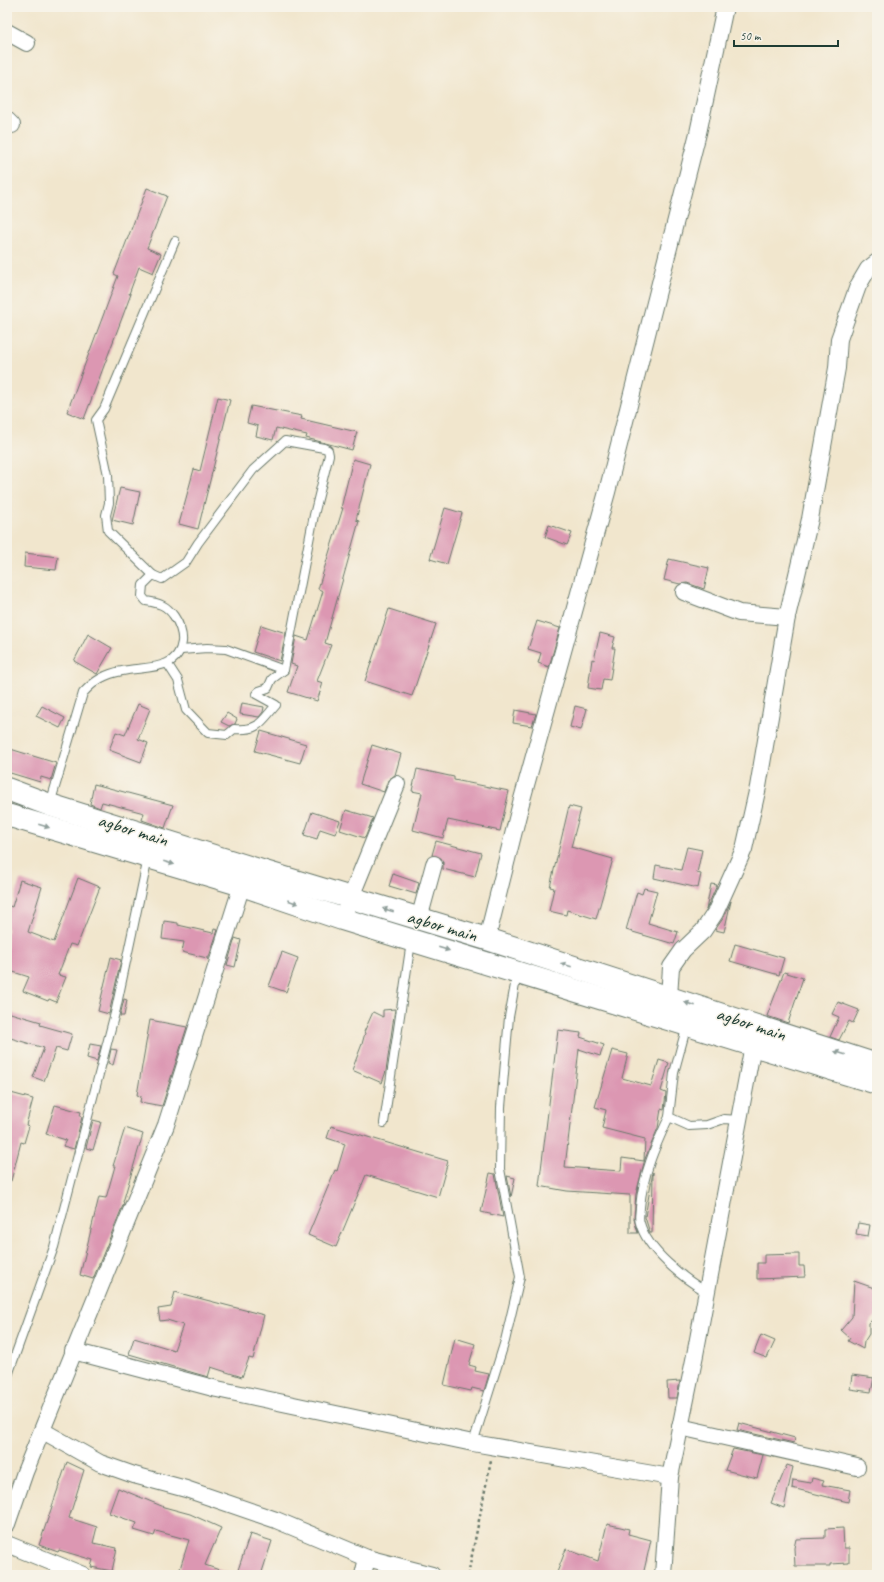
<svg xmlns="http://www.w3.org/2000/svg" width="884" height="1582" font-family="Caveat,sans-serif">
<rect width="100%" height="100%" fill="#f7f3e8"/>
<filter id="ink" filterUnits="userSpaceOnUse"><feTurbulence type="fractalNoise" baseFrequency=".025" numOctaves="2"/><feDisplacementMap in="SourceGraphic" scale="8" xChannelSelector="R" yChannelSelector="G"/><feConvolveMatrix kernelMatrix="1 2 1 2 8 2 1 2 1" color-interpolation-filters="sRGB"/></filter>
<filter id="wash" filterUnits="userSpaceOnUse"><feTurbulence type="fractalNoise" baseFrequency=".012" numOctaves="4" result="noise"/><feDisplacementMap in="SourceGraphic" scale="16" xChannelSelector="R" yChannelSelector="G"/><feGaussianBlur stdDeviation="0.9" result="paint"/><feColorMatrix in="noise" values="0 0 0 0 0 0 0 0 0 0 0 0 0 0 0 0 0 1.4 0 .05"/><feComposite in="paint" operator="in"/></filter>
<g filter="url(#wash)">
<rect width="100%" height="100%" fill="#f1e6cd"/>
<g id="blocks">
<g fill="#dc97b2">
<path d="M147 188 167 196 147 248 161 254 153 273 139 267 129 294H131L84 419 67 412 118 276 114 274Z"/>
<path d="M218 397 230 400 198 529 179 524 194 469 200 471Z"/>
<path d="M251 406 302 416 301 419 357 432 352 450 306 438 307 435 276 428 273 440 256 436 258 426 247 423Z"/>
<path d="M353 459 370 464 356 520 359 521 325 643 331 645 317 681 323 683 317 701 288 692 297 666 291 664 296 636 308 640 323 591 318 589 343 508H341Z"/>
<path d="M120 488 140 492 133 525 112 520Z"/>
<path d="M445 508 462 513 447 564 430 559Z"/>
<path d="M549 525 572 533 567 545 545 537Z"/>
<path d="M25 553 58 557 56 570 24 567Z"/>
<path d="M669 559 709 568 704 589 687 583 680 584 664 580Z"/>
<path d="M389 609 436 624 412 696 365 681Z"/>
<path d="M537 621 560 628 549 667 538 663 541 653 528 649Z"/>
<path d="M261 625 286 633 280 661 253 652Z"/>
<path d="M600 633 615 637 612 648H615L610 680 603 679 601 690 588 688 592 659 594 660Z"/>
<path d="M88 634 112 648 97 674 74 661Z"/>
<path d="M242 703 264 707 263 712 259 717 240 714Z"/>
<path d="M138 704 150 709 138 739 148 743 141 762 109 750 116 732 125 735Z"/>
<path d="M42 706 65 718 60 728 36 716Z"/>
<path d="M575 706 587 709 581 730 570 727Z"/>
<path d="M515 710 536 714 532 726 513 723Z"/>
<path d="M227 713 237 719 235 724 229 726 221 722Z"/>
<path d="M261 731 306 744 300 763 255 751Z"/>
<path d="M372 745 401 754 395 775 388 780 384 792 360 784Z"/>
<path d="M7 748 56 763 51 780 41 777 40 782 7 772Z"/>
<path d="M417 769 454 777V780L509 791 500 831 448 820 443 838 413 830 422 793 412 791Z"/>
<path d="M94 784 173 805 165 828 142 820 144 813 102 802 100 808 90 804Z"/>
<path d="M569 806 581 809 571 847 613 859 596 919 567 910 566 915 549 911 554 888 550 887Z"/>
<path d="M346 810 373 818 365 838 340 830Z"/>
<path d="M312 812 340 821 335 834 320 829 317 839 304 835Z"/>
<path d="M436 841 481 853 475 877 443 869V862L441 858 432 855Z"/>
<path d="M687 847 702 850 697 873 701 874 698 888 654 878 656 865 681 870Z"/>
<path d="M393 874 419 883 416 894 389 886Z"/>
<path d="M78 878 100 887 77 946 70 944 58 975 66 977 56 1002 49 999 48 1001 23 991 29 977 7 970V905L12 907 20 880 42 887 28 932 54 942Z"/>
<path d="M711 884 717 885 706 910Z"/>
<path d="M644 888 657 891 648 923 678 932 674 944 626 930 637 892 642 894Z"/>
<path d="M731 901 724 932 715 930 724 917Z"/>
<path d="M164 921 178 923V925L213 933 214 929 218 930 208 960 207 958 182 952 184 942 162 939Z"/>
<path d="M235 938 241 940 235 967 227 965Z"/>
<path d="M735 944 784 958 779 975 730 961Z"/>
<path d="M282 952 298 958 286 992 269 986Z"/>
<path d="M111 957 121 960 109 1014 98 1011Z"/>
<path d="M784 972 803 978 788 1023 767 1016Z"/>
<path d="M124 999 127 1000 124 1016H120Z"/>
<path d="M838 1002 859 1010 853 1023 849 1021 839 1040 830 1037 839 1017 832 1014Z"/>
<path d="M395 1009 386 1071 382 1083 352 1070 362 1044 365 1033 364 1032 373 1012 383 1017V1010Z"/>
<path d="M7 1012 41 1022 40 1025 72 1034 67 1051 56 1048 44 1081 33 1077 44 1048 7 1037Z"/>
<path d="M150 1020 187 1027 162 1106 140 1102 141 1096 137 1095Z"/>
<path d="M558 1030 581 1033 580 1037 604 1045 600 1056 579 1049 565 1167 621 1171 622 1158 644 1161 645 1139 602 1128 606 1110 595 1107 612 1050 628 1054 622 1078 651 1086 659 1060 669 1063 661 1091 666 1093 664 1110 661 1109 658 1128 645 1159 636 1194 634 1219 638 1233H630V1195L567 1191 539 1186Z"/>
<path d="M90 1044 101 1046 97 1061 87 1058Z"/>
<path d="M111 1049 117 1050 113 1065 108 1063Z"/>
<path d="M7 1092 33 1099 26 1125 29 1126 24 1143 21 1142 11 1181 7 1180Z"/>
<path d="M55 1105 81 1112 80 1116 82 1117 74 1149 63 1146 66 1140 46 1134Z"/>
<path d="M93 1120 101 1122 93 1150 86 1148Z"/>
<path d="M331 1126 448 1161 438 1197 366 1175 336 1247 308 1235 335 1170 337 1171 345 1144 327 1138Z"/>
<path d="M125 1128 143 1134 123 1202 124 1203 93 1279 80 1275 99 1197 106 1198 115 1166H113Z"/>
<path d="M653 1172 652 1233H650L645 1217Z"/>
<path d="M490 1173 495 1174 503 1217 481 1212Z"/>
<path d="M507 1176 515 1178 511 1197Z"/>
<path d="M858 1223 870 1225 868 1236 856 1234Z"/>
<path d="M799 1254V1266H804L805 1277 757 1279V1263H764V1255Z"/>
<path d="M854 1281 877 1289V1315L869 1323V1334L864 1342 863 1349 848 1341 850 1338 841 1330 852 1317Z"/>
<path d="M175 1292 264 1315 253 1359 249 1358 242 1377 211 1367 208 1377 129 1354 134 1338 174 1350 183 1325 167 1320 160 1321 158 1309 171 1307Z"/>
<path d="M761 1335 775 1341 767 1358 754 1353Z"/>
<path d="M455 1338 475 1344 469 1365 476 1367 475 1371 489 1374 484 1391 472 1388 471 1391 444 1385Z"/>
<path d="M852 1375 874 1378 871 1392 850 1389Z"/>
<path d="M680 1381 677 1398H668L667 1382Z"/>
<path d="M739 1423 795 1438 794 1443 737 1430Z"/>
<path d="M733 1449 763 1455 757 1478 725 1470Z"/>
<path d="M67 1462 84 1470 69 1518 97 1527 93 1543 117 1548 112 1571 91 1567 93 1560 59 1550 58 1552 39 1545Z"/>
<path d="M787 1465 793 1467 784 1508 771 1503Z"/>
<path d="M812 1478 824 1481 822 1485 850 1490 848 1502 792 1488 793 1480 811 1483Z"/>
<path d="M118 1488 164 1507 190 1514 221 1528 205 1565 228 1573 227 1575H178L189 1540 156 1531 154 1536 134 1530 137 1523 109 1513Z"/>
<path d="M607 1524 629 1529 628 1534 651 1540 643 1575H556L566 1549 598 1561Z"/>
<path d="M843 1528 844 1548H849V1563L830 1564V1566H795L794 1548 796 1539 825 1538V1529Z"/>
<path d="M250 1534 272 1541 261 1575H245L237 1573Z"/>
</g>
</g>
</g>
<g filter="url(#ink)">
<use href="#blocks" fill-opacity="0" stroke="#68786a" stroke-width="1"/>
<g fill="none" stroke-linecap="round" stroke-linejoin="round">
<g stroke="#68786a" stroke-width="10">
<g id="service">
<path d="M153 575 108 531 106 515 109 503 108 475 96 420 104 409 175 241"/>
<path d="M181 650 207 648 226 649 284 670"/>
<path d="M50 804 83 693C94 681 105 674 122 671 144 666 178 672 182 642 183 634 179 623 174 616 166 605 159 603 146 601L142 596 143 585 153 575 162 579 186 562 198 543 253 470 285 441 324 448 328 450 329 455 314 515 284 670 272 679 268 688 259 691 256 694 276 705C261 722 259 731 234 729L227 735 208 733 186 710 178 680 167 663"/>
<path d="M687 1025 674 1073 669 1117 689 1126 707 1125 724 1119 739 1120"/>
<path d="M669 1117C655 1147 643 1174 640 1207 640 1212 638 1218 640 1223 647 1250 684 1279 707 1292"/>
<path d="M384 1123 411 942"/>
<path d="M7 1378 54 1247 116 1009 148 858"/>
<path d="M473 1443 505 1341 520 1277 500 1169 501 1107 509 1017 517 974"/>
</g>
</g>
<g stroke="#68786a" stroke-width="18">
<g id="minor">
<path d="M7 32 27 43"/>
<path d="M7 120 12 125"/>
<path d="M684 592 739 613 787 617"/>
<path d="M342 919 397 784"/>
<path d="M419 919 434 864"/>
<path d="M487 939 521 803 607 492 698 133 725 7"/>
<path d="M669 997 671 967 683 950 703 931 715 913 744 849 758 787 787 617 810 519 837 368 839 339 858 286 868 269 877 262"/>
<path d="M73 1351 217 1389 473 1443 670 1477"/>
<path d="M680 1427 857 1467"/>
<path d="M43 1431 100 1463 134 1475 186 1489 276 1520 367 1558 432 1575"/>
<path d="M7 1524 25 1472 166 1125 242 885"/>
<path d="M7 1544 83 1575"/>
<path d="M363 1575 367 1558"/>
<path d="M663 1575 670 1477 695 1355 753 1045"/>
</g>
</g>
<g stroke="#68786a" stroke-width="24">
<g id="secondary">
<path d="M7 789 50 805 265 872 487 939 877 1065"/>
<path d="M7 815 242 885 342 919 877 1083"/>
</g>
</g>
<path stroke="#68786a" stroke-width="2.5" stroke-dasharray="3 3" stroke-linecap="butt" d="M468 1575 491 1460"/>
<use href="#service" stroke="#fff" stroke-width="8"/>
<use href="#minor" stroke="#fff" stroke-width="16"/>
<use href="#secondary" stroke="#fff" stroke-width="22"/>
</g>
<defs><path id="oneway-solid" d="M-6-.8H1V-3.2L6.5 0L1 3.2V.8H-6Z"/></defs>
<g fill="#8f9e9a">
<use href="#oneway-solid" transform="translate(44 826) rotate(17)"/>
<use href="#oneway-solid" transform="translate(169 863) rotate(16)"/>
<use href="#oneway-solid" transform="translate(293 902) rotate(19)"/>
<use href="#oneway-solid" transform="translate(388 910) rotate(-163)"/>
<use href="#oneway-solid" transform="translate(444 949) rotate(17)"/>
<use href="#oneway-solid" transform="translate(566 965) rotate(-163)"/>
<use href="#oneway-solid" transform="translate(690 1004) rotate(-162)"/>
<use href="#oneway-solid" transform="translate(840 1053) rotate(-162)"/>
</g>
</g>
<g text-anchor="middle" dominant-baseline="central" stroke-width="3" stroke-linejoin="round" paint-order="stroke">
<g font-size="19" fill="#1f3d34" stroke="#f7f3e8">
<text transform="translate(133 830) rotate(17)">agbor main</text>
<text transform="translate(442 926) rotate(16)">agbor main</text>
<text transform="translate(751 1024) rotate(18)">agbor main</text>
</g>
</g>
<rect width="884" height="1582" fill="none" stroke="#f7f3e8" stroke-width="24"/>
<path d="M734 40v6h104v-6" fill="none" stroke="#1f3d34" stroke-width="2"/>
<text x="740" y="40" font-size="12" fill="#1f3d34" stroke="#f7f3e8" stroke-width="3" paint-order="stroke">50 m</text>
</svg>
